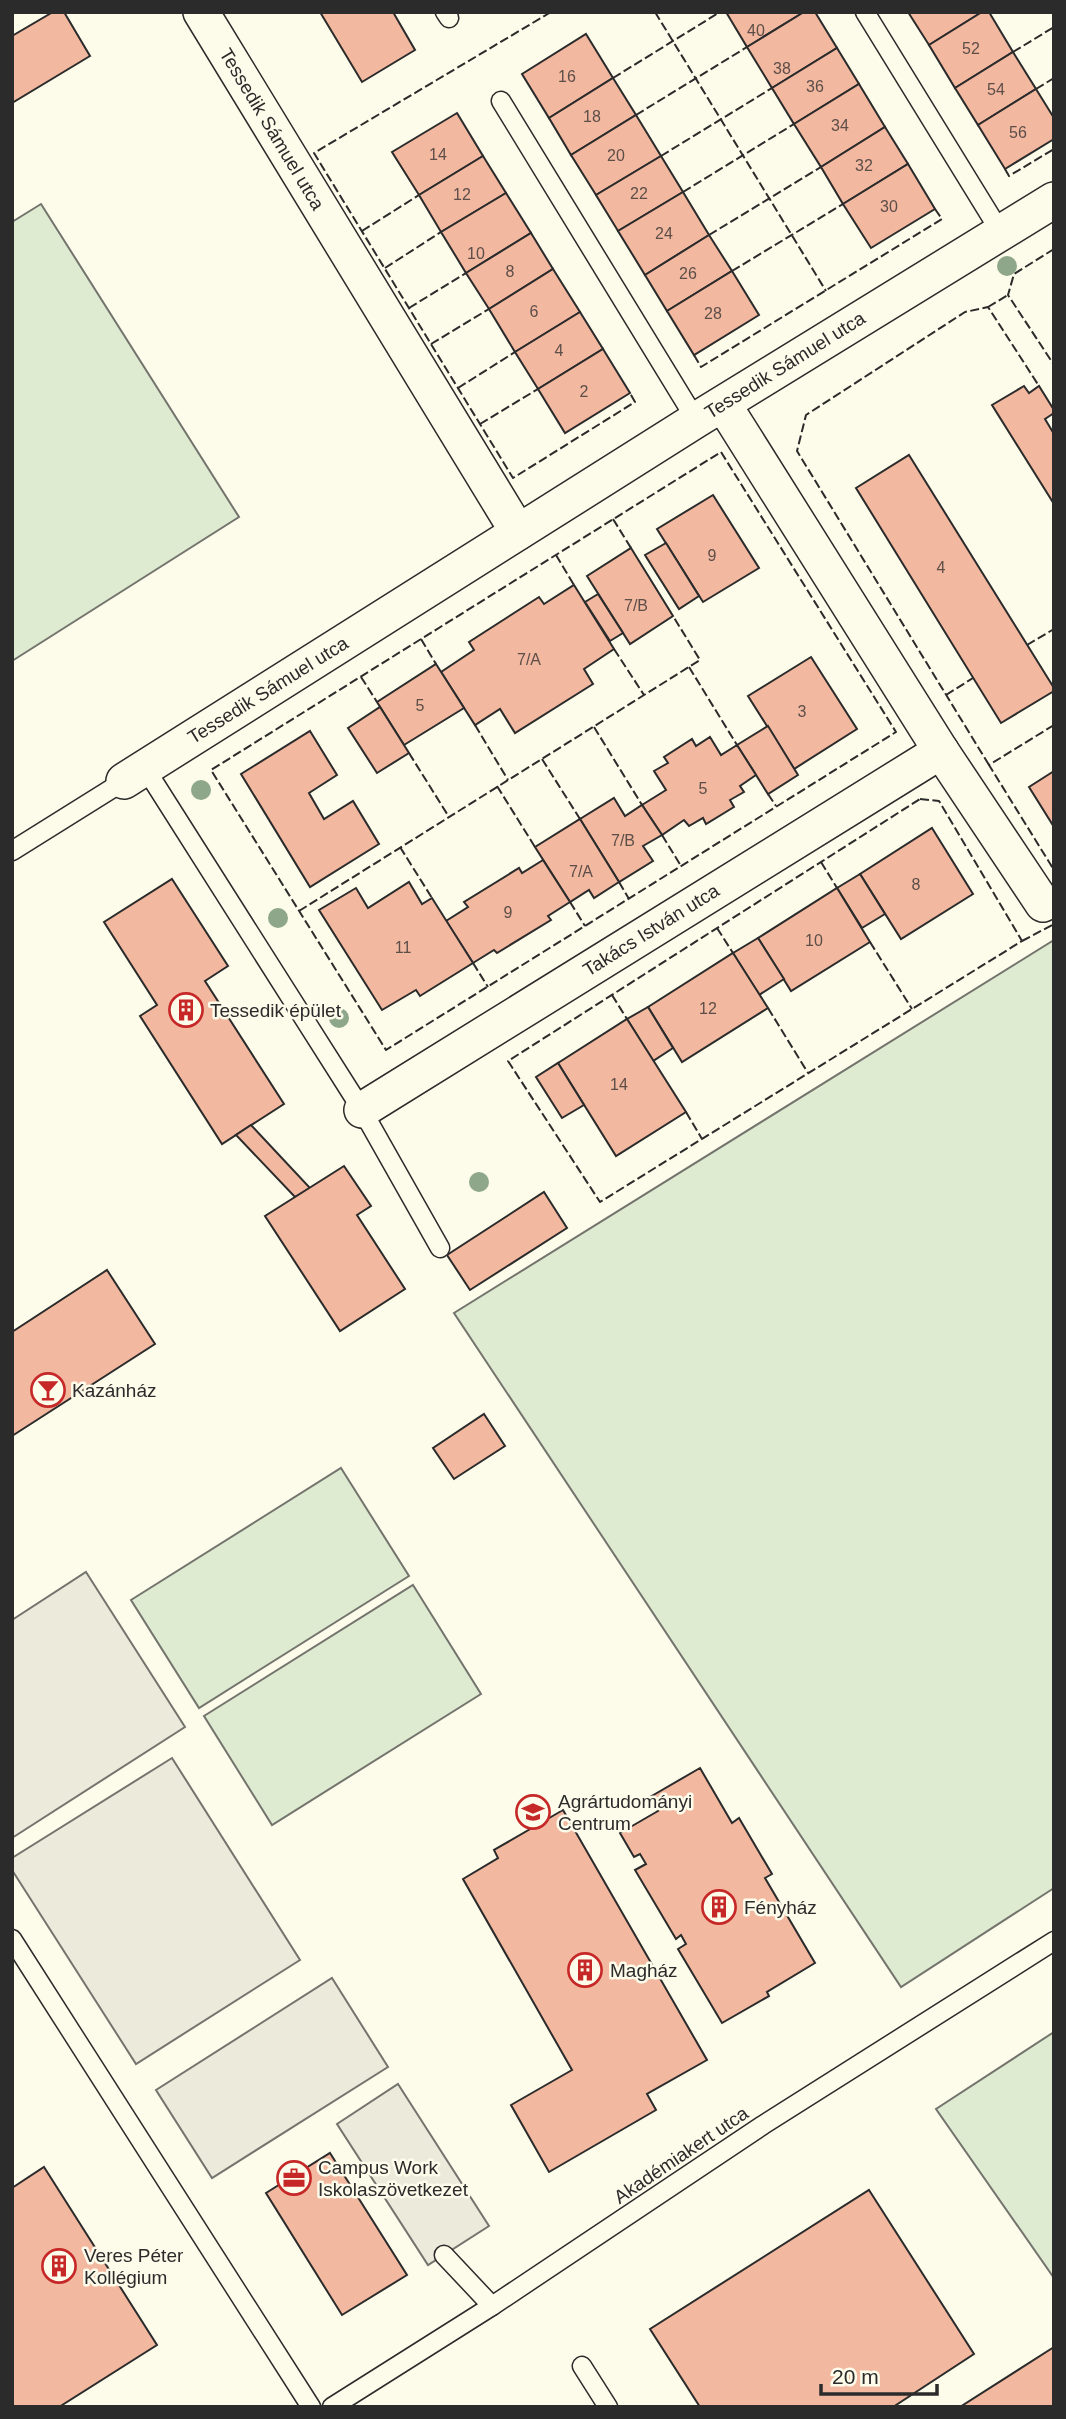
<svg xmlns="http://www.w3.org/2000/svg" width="1066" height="2419" font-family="Helvetica,sans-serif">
<rect width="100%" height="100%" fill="#fdfbea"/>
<g fill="#deebd1" stroke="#74746e" stroke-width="2">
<path d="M41 204 239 517 12 661V222Z"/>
<path d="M1054 940V1888L901 1987 454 1313Z"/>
<path d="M341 1468 409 1576 199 1708 131 1600Z"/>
<path d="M413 1585 481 1694 272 1825 204 1716Z"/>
<path d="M1054 2032V2278L936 2109Z"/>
</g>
<g fill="#eceadb" stroke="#74746e" stroke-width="2">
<path d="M86 1572 185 1727 12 1838V1620Z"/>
<path d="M172 1758 300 1960 136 2064 12 1870V1858Z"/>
<path d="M332 1978 388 2067 212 2178 156 2090Z"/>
<path d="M398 2084 489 2226 428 2265 337 2124Z"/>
</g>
<g fill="#f2b8a0" stroke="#2b2b2b" stroke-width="2">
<path d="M53 12H64L90 56 12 103V36Z"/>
<path d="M320 12H393L415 50 362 82Z"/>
<path d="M726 12H804L747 47Z"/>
<path d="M804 12H815L837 48 772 88 747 47Z"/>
<path d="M908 12H982L929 45Z"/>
<path d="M982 12H989L1013 52 955 88 929 45Z"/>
<path d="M586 34 613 78 549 118 522 74Z"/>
<path d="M837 48 859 84 794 124 772 88Z"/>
<path d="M1013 52 1036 89 978 125 955 88Z"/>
<path d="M613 78 636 115 571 155 549 118Z"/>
<path d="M859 84 885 127 821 167 794 124Z"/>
<path d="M1036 89 1054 118V139L1005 169 978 125Z"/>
<path d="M457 113 483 156 419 195 392 152Z"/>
<path d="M636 115 661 156 596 195 571 155Z"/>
<path d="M885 127 908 164 843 204 821 167Z"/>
<path d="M483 156 506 193 441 232 419 195Z"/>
<path d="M661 156 683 192 618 231 596 195Z"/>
<path d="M908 164 935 209 871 248 843 204Z"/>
<path d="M683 192 709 235 645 275 618 231Z"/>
<path d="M506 193 531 233 466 273 441 232Z"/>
<path d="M531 233 553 269 489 309 466 273Z"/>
<path d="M709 235 732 271 667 311 645 275Z"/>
<path d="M553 269 580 312 515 352 489 309Z"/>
<path d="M732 271 759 315 694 355 667 311Z"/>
<path d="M580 312 603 349 538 389 515 352Z"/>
<path d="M603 349 630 393 565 433 538 389Z"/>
<path d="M1024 386 1029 393 1039 386 1054 410V413L1045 419 1054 434V504L992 405Z"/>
<path d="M909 455 1054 688V691L1001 723 856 488Z"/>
<path d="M713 495 759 568 703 602 657 529Z"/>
<path d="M666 543 699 596 679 609 645 555Z"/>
<path d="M631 548 673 616 630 644 587 576Z"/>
<path d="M574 585 614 649 584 669 593 684 515 733 500 709 475 725 441 672 474 650 469 642 539 597 544 604Z"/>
<path d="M598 594 623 633 610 641 585 602Z"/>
<path d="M811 657 857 729 794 769 748 696Z"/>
<path d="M436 664 464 708 404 745 377 702Z"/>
<path d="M380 707 409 753 377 773 348 728Z"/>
<path d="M768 726 798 775 768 794 737 745Z"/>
<path d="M310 731 337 775 309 793 324 819 353 801 379 844 310 887 241 774Z"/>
<path d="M710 737 721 755 737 745 756 775 740 786 744 792 730 800 734 807 706 824 703 818 689 826 684 820 662 835 642 805 666 790 654 771 668 763 664 757 692 739 696 746Z"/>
<path d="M1054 771V827L1029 787Z"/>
<path d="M614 798 625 816 642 805 662 835 643 846 653 861 619 882 580 819Z"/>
<path d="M580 819 619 882 594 898 589 890 570 902 535 847Z"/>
<path d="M932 828 973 894 901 939 860 874Z"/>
<path d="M543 860 570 902 548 916 551 920 497 953 494 950 473 963 446 921 468 907 464 902 519 868 522 873Z"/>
<path d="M860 874 885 914 862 928 837 888Z"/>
<path d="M172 879 228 966 205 981 284 1104 222 1144 140 1016 157 1005 104 922Z"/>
<path d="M409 882 422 904 432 898 473 963 420 996 416 990 382 1010 319 910 356 888 368 908Z"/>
<path d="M837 888 870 942 791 991 758 938Z"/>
<path d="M758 938 784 979 759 995 733 953Z"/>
<path d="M733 953 768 1008 682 1062 648 1007Z"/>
<path d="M648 1007 673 1048 653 1061 627 1019Z"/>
<path d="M627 1019 686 1112 616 1156 558 1063Z"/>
<path d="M558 1063 584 1105 562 1118 536 1077Z"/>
<path d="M251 1125 310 1188 295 1197 236 1135Z"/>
<path d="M344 1166 371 1206 357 1215 405 1289 340 1331 265 1216Z"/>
<path d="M544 1192 567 1228 470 1290 447 1255Z"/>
<path d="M107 1270 155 1344 12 1436V1332Z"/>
<path d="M484 1414 505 1446 454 1479 433 1448Z"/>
<path d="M700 1768 732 1823 739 1818 772 1874 765 1878 815 1963 767 1992 769 1996 722 2023 678 1949 686 1944 681 1935 676 1939 635 1870 646 1864 640 1854 634 1857 620 1833 658 1811 650 1797Z"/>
<path d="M563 1810 707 2060 647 2094 656 2110 549 2172 511 2105 572 2070 463 1879 498 1858 494 1850Z"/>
<path d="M330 2153 407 2275 342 2315 266 2193Z"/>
<path d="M44 2167 157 2345 59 2407H12V2188Z"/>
<path d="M869 2190 974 2354 893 2407H700L650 2329Z"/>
<path d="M1054 2347V2407H960Z"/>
</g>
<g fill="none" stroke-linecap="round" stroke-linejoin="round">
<g stroke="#2b2b2b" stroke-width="21">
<g id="service">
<path d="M445 12 449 18"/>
<path d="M865 12 1001 233"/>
<path d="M501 101 696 420"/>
<path d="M145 768 362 1110 440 1248"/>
<path d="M12 851 124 781"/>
<path d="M12 1939 311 2407"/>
<path d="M444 2255 492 2306"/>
<path d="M582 2366 608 2407"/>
<path d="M332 2407 492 2306 763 2125 1054 1941"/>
</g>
</g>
<g stroke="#2b2b2b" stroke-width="38">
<g id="minor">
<path d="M201 12 518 532"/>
<path d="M723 404 941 751 1043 904"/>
<path d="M124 781 696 420 1054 200"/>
<path d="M362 1110 941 751"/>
</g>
</g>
<use href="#service" stroke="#fdfbea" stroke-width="18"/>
<use href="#minor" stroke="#fdfbea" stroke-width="35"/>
<g stroke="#2b2b2b" stroke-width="2" stroke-dasharray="9 3.5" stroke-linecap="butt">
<path d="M551 12 314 153 513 478 635 402 630 393"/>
<path d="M655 12 826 291"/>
<path d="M1013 52 1054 27"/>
<path d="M613 78 720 12"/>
<path d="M1036 89 1054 78"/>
<path d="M636 115 747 47"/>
<path d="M661 156 772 88"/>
<path d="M1005 169 1009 176 1054 149"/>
<path d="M683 192 794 124"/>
<path d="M362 231 419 195"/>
<path d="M709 235 821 167"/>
<path d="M1054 249 1014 274 1008 295 1054 365"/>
<path d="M385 268 441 232"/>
<path d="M732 271 843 204"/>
<path d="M988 307 1008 295"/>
<path d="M409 308 466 273"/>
<path d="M431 344 489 309"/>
<path d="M694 355 701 367 942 219 935 209"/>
<path d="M458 388 515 352"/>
<path d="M480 424 538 389"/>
<path d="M721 452 896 732 386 1050 211 770Z"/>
<path d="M613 519 631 548"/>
<path d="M556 555 574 585"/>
<path d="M421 639 436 664"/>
<path d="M1027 645 1054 629"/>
<path d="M614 649 644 695"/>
<path d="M689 667 737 745"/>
<path d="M361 677 377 702"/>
<path d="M946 695 973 678"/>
<path d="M475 725 508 780"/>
<path d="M1054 725 989 765 1054 870"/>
<path d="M594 727 642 805"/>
<path d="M409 753 449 817"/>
<path d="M542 759 580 819"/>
<path d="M989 765 797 451 806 415 965 312 988 307 1039 386"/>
<path d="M497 786 535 847"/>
<path d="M768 794 776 806"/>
<path d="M920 799 939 801 1022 941 600 1202 508 1061Z"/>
<path d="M662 835 681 866"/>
<path d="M400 847 432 898"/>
<path d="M821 862 837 888"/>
<path d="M619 882 629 899"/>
<path d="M570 902 585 926"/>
<path d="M299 911 700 660 673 616"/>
<path d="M717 928 733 953"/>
<path d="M1022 941 1054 924"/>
<path d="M870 942 912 1009"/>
<path d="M473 963 488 987"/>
<path d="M612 995 627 1019"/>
<path d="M768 1008 808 1073"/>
<path d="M686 1112 702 1139"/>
</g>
</g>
<g fill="#8ea78a">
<circle cx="1007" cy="266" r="10"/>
<circle cx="201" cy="790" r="10"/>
<circle cx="278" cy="918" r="10"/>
<circle cx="339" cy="1018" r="10"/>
<circle cx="479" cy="1182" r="10"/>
</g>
<defs>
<g id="building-ring" transform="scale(1.75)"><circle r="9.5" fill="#fdfbea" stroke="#c62828" stroke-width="1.5"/><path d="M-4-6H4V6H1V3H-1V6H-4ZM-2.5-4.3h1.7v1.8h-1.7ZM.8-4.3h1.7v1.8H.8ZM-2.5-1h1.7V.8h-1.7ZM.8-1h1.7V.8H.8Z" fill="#c62828"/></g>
<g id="bar-ring" transform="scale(1.75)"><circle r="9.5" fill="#fdfbea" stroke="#c62828" stroke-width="1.5"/><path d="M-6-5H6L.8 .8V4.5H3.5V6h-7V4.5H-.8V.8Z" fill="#c62828"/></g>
<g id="university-ring" transform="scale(1.75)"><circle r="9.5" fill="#fdfbea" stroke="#c62828" stroke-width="1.5"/><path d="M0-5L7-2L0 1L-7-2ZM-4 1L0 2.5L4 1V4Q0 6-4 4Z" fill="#c62828"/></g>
<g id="office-ring" transform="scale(1.75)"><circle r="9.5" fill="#fdfbea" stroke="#c62828" stroke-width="1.5"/><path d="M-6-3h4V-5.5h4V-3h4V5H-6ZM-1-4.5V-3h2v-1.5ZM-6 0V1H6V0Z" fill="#c62828"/></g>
</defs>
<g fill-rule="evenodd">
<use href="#building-ring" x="186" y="1010"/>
<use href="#bar-ring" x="48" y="1390"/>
<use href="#university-ring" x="533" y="1812"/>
<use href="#building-ring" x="719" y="1907"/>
<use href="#building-ring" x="585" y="1970"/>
<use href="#office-ring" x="294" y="2178"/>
<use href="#building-ring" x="59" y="2266"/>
</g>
<g text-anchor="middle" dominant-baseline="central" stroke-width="5" stroke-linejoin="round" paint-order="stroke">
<g font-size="16" fill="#5d4e48">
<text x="756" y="30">40</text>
<text x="971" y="48">52</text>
<text x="782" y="68">38</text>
<text x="567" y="76">16</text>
<text x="815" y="86">36</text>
<text x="996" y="89">54</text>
<text x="592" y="116">18</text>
<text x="840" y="125">34</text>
<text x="1018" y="132">56</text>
<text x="438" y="154">14</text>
<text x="616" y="155">20</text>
<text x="864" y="165">32</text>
<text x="639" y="193">22</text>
<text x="462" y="194">12</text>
<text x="889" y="206">30</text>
<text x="664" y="233">24</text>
<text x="476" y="253">10</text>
<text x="510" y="271">8</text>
<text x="688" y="273">26</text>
<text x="534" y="311">6</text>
<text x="713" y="313">28</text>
<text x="559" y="350">4</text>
<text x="584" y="391">2</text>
<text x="712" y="555">9</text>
<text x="941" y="567">4</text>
<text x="636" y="605">7/B</text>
<text x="529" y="659">7/A</text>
<text x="420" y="705">5</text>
<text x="802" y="711">3</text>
<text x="703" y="788">5</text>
<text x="623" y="840">7/B</text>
<text x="581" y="871">7/A</text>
<text x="916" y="884">8</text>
<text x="508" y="912">9</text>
<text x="814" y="940">10</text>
<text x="403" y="947">11</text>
<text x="708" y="1008">12</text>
<text x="619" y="1084">14</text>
</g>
<g font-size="19" fill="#2b2b2b" stroke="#fdfbea">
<text transform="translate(272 129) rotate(59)">Tessedik Sámuel utca</text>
<text transform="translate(785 365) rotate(-32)">Tessedik Sámuel utca</text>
<text transform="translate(268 690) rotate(-32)">Tessedik Sámuel utca</text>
<text transform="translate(651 930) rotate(-32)">Takács István utca</text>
<text transform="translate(681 2155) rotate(-34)">Akadémiakert utca</text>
</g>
<g font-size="19" fill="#2b2b2b" stroke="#fdfbea" text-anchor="start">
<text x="210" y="1010">Tessedik épület</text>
<text x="72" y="1390">Kazánház</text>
<text x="558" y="1801">Agrártudományi<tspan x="558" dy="22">Centrum</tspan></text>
<text x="744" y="1907">Fényház</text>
<text x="610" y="1970">Magház</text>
<text x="318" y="2167">Campus Work<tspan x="318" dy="22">Iskolaszövetkezet</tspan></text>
<text x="84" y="2255">Veres Péter<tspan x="84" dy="22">Kollégium</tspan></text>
</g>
</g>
<rect width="1066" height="2419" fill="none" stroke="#2b2b2b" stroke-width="28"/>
<path d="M821 2384v10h116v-10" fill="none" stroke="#2b2b2b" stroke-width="3.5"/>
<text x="832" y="2384" font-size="21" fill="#2b2b2b" stroke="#fdfbea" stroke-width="5" paint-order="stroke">20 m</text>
</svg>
